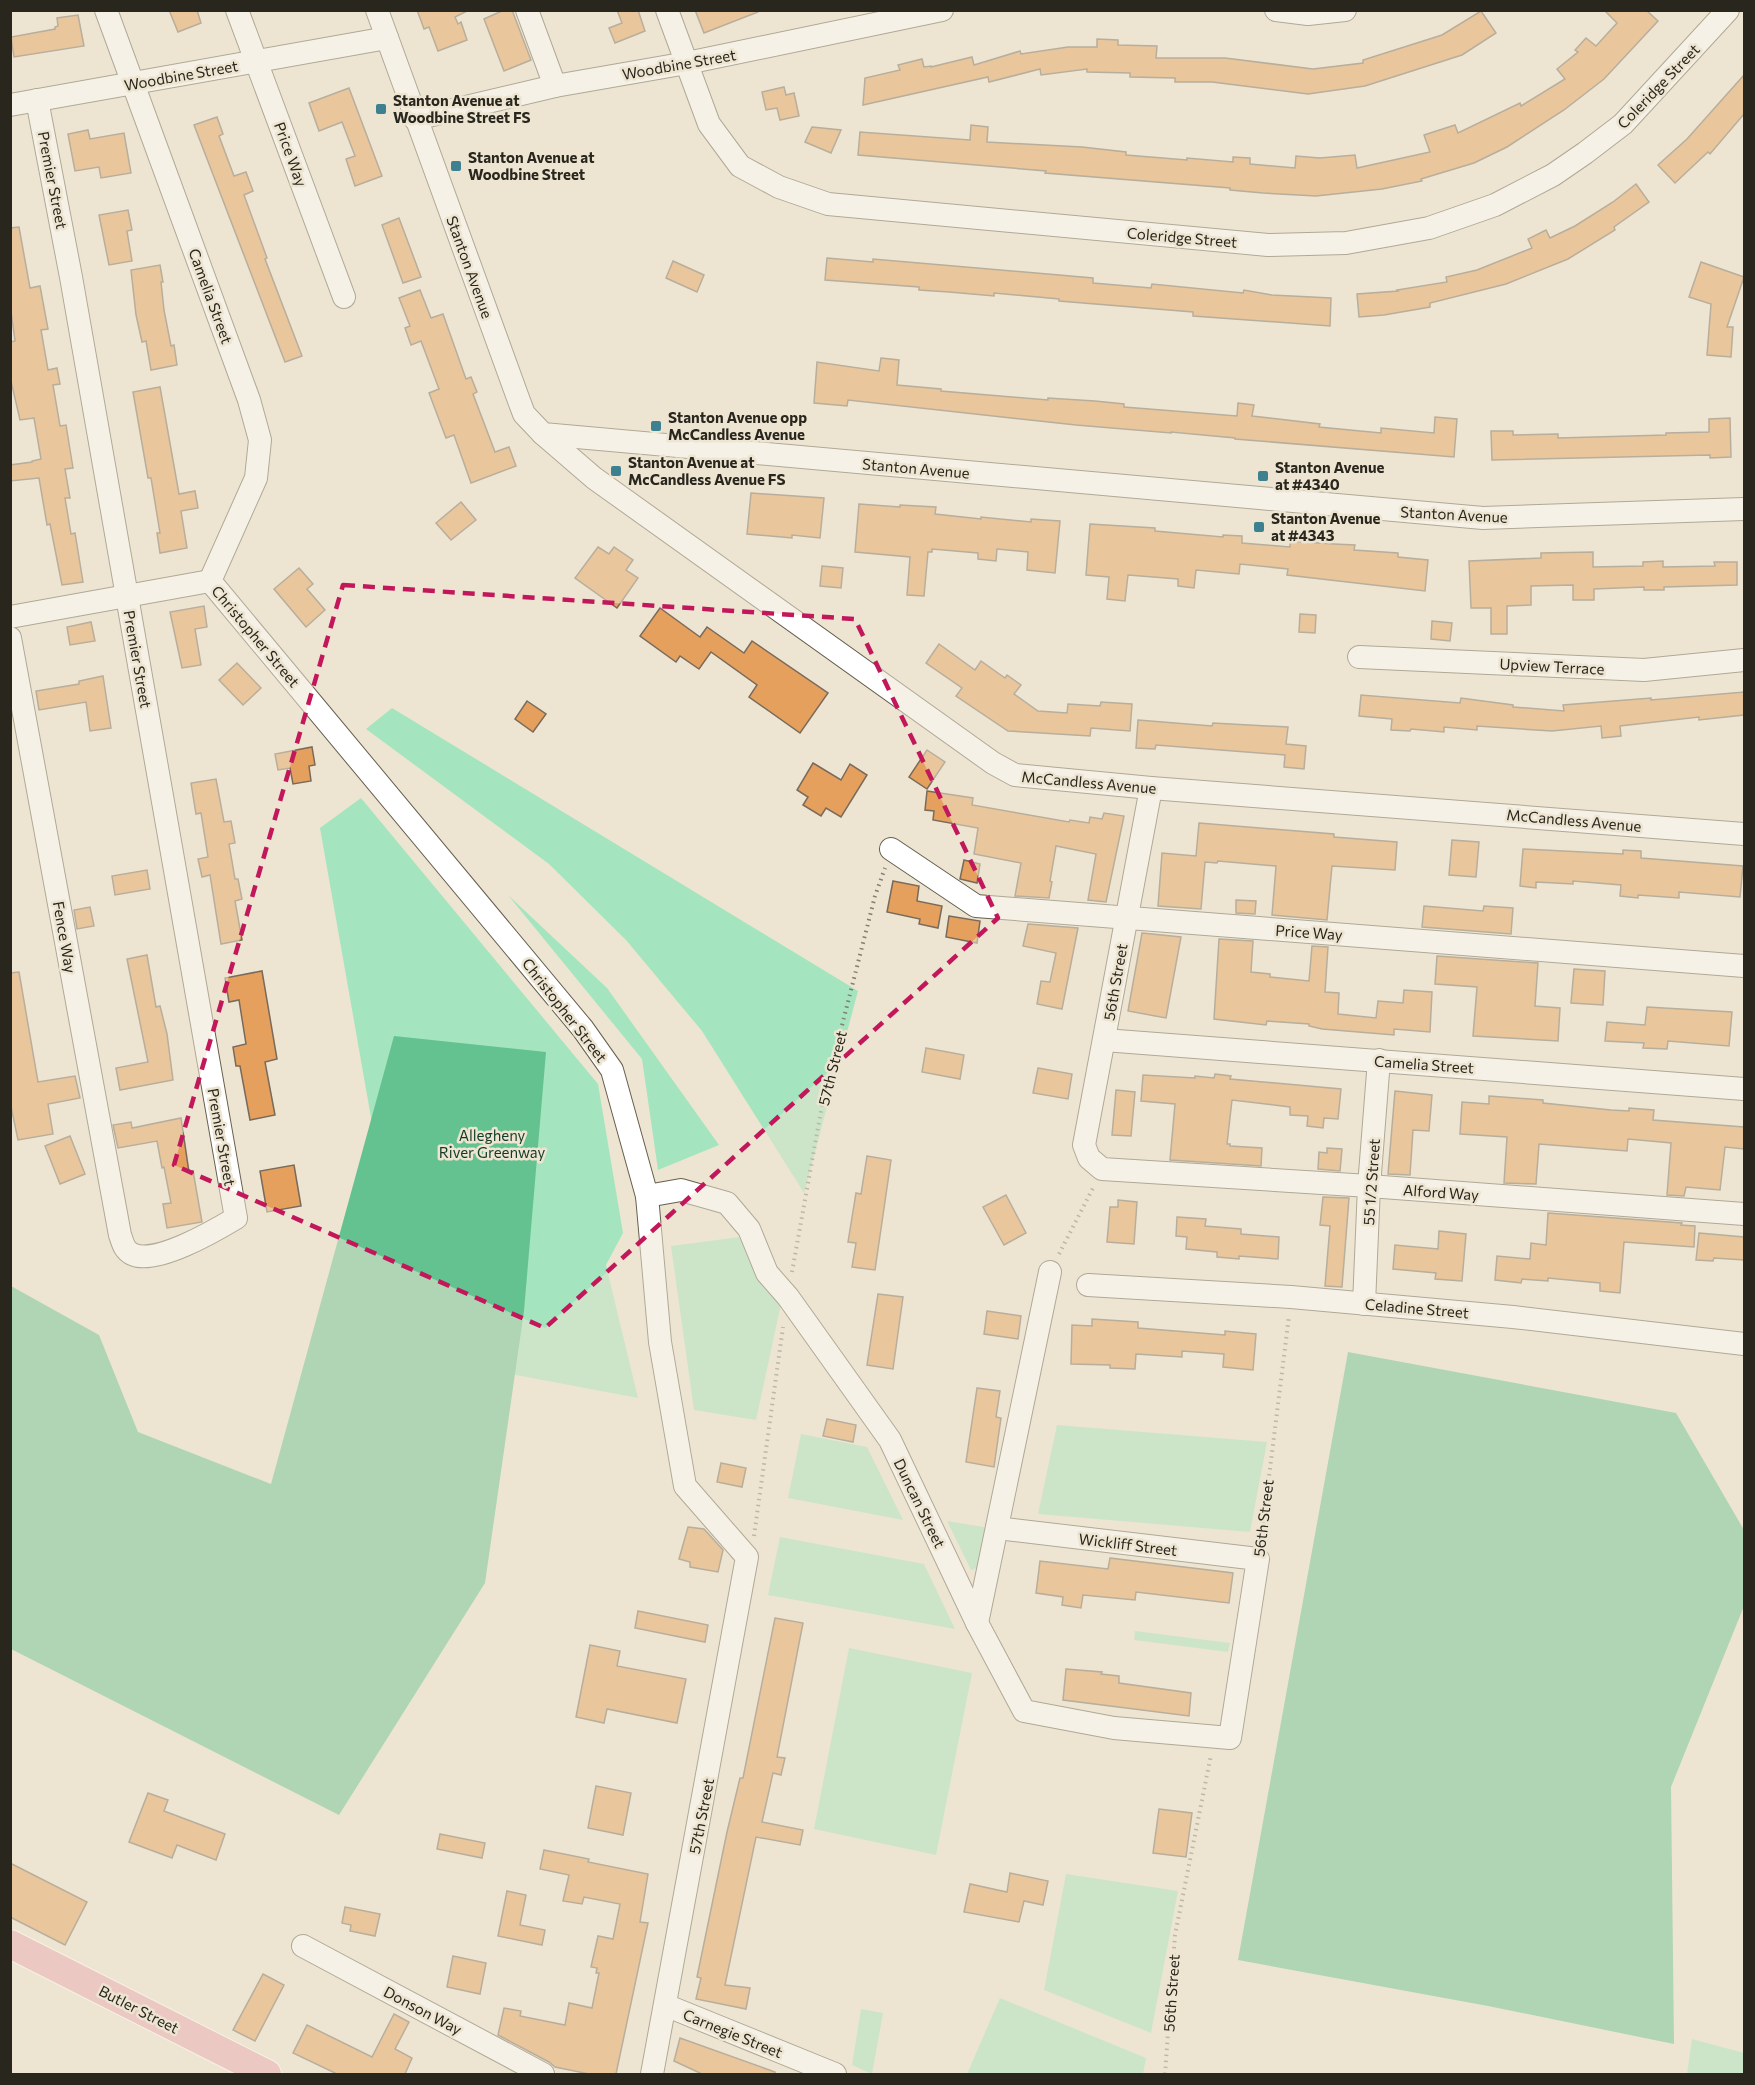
<svg xmlns="http://www.w3.org/2000/svg" width="1755" height="2085" font-family="Commissioner,sans-serif">
<rect width="100%" height="100%" fill="#ede5d1"/>
<g fill="#a4e5bf">
<path d="M392 708 858 991 804 1193 702 1031 626 940 549 864 366 729Z"/>
<path d="M361 798 598 1084 623 1233 606 1265 638 1398 452 1363 388 1214 320 828Z"/>
<path d="M508 895 607 988 719 1145 658 1170 642 1059Z"/>
<path d="M740 1237 781 1304 756 1420 694 1410 671 1246Z"/>
<path d="M1057 1425 1267 1442 1250 1532 1038 1514Z"/>
<path d="M801 1434 867 1447 903 1520 788 1498Z"/>
<path d="M947 1521 990 1528 978 1568 971 1570Z"/>
<path d="M780 1537 924 1564 955 1629 768 1595Z"/>
<path d="M1135 1631 1230 1643 1228 1652 1134 1640Z"/>
<path d="M849 1648 972 1673 936 1855 814 1829Z"/>
<path d="M1066 1874 1178 1891 1151 2033 1044 1990Z"/>
<path d="M1000 1998 1146 2058 1143 2074H967Z"/>
<path d="M861 2009 883 2013 872 2074 852 2065Z"/>
<path d="M1692 2039 1744 2053V2074H1687Z"/>
</g>
<g fill="#64c290">
<path d="M394 1036 546 1052 524 1311 485 1583 339 1815 11 1649V1286L99 1335 138 1432 271 1484Z"/>
<path d="M1348 1352 1676 1413 1744 1530V1606L1671 1787 1674 2044 1488 2006 1238 1960Z"/>
</g>
<g fill="#e4a05c" stroke="#796a5c" stroke-width="1.5">
<path d="M169 10H197L201 23 178 32Z"/>
<path d="M417 10H469L455 17 458 24 461 22 467 40 438 51 429 27 424 29Z"/>
<path d="M504 10H512L531 60 504 71 484 19Z"/>
<path d="M617 10H638L645 31 615 43 609 28 622 23Z"/>
<path d="M695 10H758V12L704 33Z"/>
<path d="M1604 10H1646L1658 21 1604 79 1564 110 1507 147 1474 163 1421 179 1422 181 1382 189 1316 196 1263 193 1230 190V188L1045 173 1046 171 858 155 860 132 970 140 971 125 988 127 987 142 1082 147 1126 152V155L1187 160V158L1233 162V157L1250 158V164L1295 168 1296 156 1320 158 1355 155 1357 168 1430 152 1424 135 1455 125 1458 133 1520 103 1521 106 1565 79 1557 69 1578 52 1575 50 1586 38 1596 46 1617 23Z"/>
<path d="M1481 11 1496 33 1462 55 1365 86 1308 94 1212 82H1175V78L1130 77V73L1087 72V69L1041 75 1040 69 989 82 988 77 863 105 865 78 900 70 898 65 922 59 924 67 931 66V67L972 57 974 65 1020 51 1021 54 1068 47H1097V39L1118 40V45L1157 46 1156 58H1225L1313 69 1363 63V60L1442 35Z"/>
<path d="M78 15 84 46 14 57 11 37 55 29V27L58 26 57 18Z"/>
<path d="M1744 75V114L1710 154 1708 152 1675 183 1658 165 1687 139Z"/>
<path d="M784 87 786 95 794 93 799 116 780 120 777 108 766 110 762 92Z"/>
<path d="M349 88 382 176 355 186 346 159 355 156 342 122 319 131 309 103Z"/>
<path d="M217 117 223 134 219 136 234 176 246 172 253 191 244 195 267 258 265 259 302 356 285 362 194 125Z"/>
<path d="M812 127 841 130 831 153 805 142Z"/>
<path d="M88 130 90 139 124 133 131 173 101 178 99 167 75 171 68 134Z"/>
<path d="M1636 184 1649 202 1614 227 1615 230 1568 259 1506 284 1430 303V307L1384 315 1359 317 1357 294 1398 291 1397 290 1447 282 1446 277 1477 270 1532 248 1528 239 1546 230 1550 238 1575 226 1613 202Z"/>
<path d="M128 210 132 230 127 231 132 261 109 265 99 215Z"/>
<path d="M399 218 421 277 403 283 382 225Z"/>
<path d="M19 227 30 288 40 286 48 329 41 330 48 370 57 368 60 384 53 385 60 426 66 425 73 468 65 469 70 498H65L71 534 75 533 83 582 62 585 50 524 47 525 39 478 10 481V465L32 462V461L41 459 34 418 20 420 10 377V342L15 341 10 304V228Z"/>
<path d="M827 258 873 262V259L1093 278V283L1151 288 1152 284 1243 293 1244 290 1272 295 1331 298 1330 326 1193 316V312L1059 301V299L994 293V296L949 292 919 290V287L825 280Z"/>
<path d="M673 261 704 275 697 292 666 278Z"/>
<path d="M1701 262 1744 277 1727 327H1733L1731 357 1707 355 1711 304 1689 297Z"/>
<path d="M160 265 163 282H161L164 310 171 346 174 345 177 365 151 370 146 341 142 342 136 315 131 270Z"/>
<path d="M420 290 431 318 443 314 466 379 471 377 477 392 473 394 495 452 509 447 516 466 471 483 454 435 446 438 429 393 439 389 421 341 411 345 405 328 410 326 399 298Z"/>
<path d="M881 358 899 360 897 385 941 389V391L1048 400V398L1095 401 1124 404V407L1237 416 1238 403 1254 405 1252 416 1320 424 1319 427 1381 433V428L1434 433 1435 417 1457 419 1454 457 1235 439V438L1171 432V433L1076 425 848 400 847 406 814 403 817 362 879 371Z"/>
<path d="M160 387 179 494 195 491 198 508 181 511 187 548 160 553 157 533H160L151 478H148L133 392Z"/>
<path d="M1730 418 1731 457 1710 458V455L1492 460 1491 431H1513V435L1558 434V438L1666 435V433L1709 432V419Z"/>
<path d="M751 493 824 498 820 538 792 535V538L747 534Z"/>
<path d="M461 502 476 520 451 540 436 523Z"/>
<path d="M859 504 900 507V505L936 507 935 514 981 519V517L1031 522V519L1060 521 1055 573 1027 570 1028 552 997 549 996 561 978 559V553L932 549V552H928L924 596 907 595 910 557 855 552Z"/>
<path d="M1090 524 1155 528V531L1223 537V535L1242 536V543L1290 547V541L1334 544 1355 545 1354 550 1398 553V557L1428 560 1425 591 1287 575 1288 569 1240 564 1239 574 1196 570 1194 588 1178 586V579L1128 575 1125 601 1107 599 1109 577 1086 575Z"/>
<path d="M598 547 609 554 614 547 633 560 626 570 638 578 617 608 575 578Z"/>
<path d="M1593 552V567L1643 566V562L1663 561V567L1715 566 1714 562H1737V585L1664 587V590H1644V587L1594 589V600H1573V585L1531 586V605L1507 606V634H1491V608H1471L1469 561 1541 558V553Z"/>
<path d="M822 566 843 568 841 588 820 586Z"/>
<path d="M299 568 313 584 307 589 325 610 306 627 274 589Z"/>
<path d="M204 606 207 627 195 629 201 665 182 668 170 612Z"/>
<path d="M660 608 700 637 707 627 744 653 752 641 828 693 800 733 749 697 757 685 711 652 699 669 680 656 676 662 640 636Z"/>
<path d="M1300 614 1316 615 1315 633 1299 632Z"/>
<path d="M1432 621 1452 623 1450 641 1431 639Z"/>
<path d="M91 622 95 641 70 645 67 627Z"/>
<path d="M939 644 975 670 981 661 1005 678 1007 675 1021 685 1014 694 1038 711 1067 713 1068 704 1100 706 1101 702 1132 704 1130 731 1091 728 1090 736 1008 731 956 696 962 688 926 663Z"/>
<path d="M237 663 261 688 243 705 219 680Z"/>
<path d="M103 676 111 728 90 731 86 702 39 710 36 691 79 684V681Z"/>
<path d="M1744 692V715L1699 720V717L1620 726 1621 736 1602 738 1601 726 1552 731 1477 726V730L1444 727V732L1411 729 1410 731 1391 730 1392 719 1359 716 1361 695 1460 703 1461 698 1513 705V707L1564 711 1563 705 1651 698V700Z"/>
<path d="M527 701 546 714 533 732 515 719Z"/>
<path d="M1138 720 1212 726 1213 723 1288 727 1286 744 1306 746 1304 769 1284 767 1285 755 1156 745 1155 749 1136 748Z"/>
<path d="M312 747 315 765 309 766 311 781 293 784 290 768 278 770 275 754Z"/>
<path d="M927 750 945 762 927 789 909 777Z"/>
<path d="M813 763 841 780 850 764 867 775 841 817 826 808 821 816 803 805 808 797 797 790Z"/>
<path d="M216 779 224 822 231 821 235 843 229 844 235 879H238L242 899 235 901 242 940 221 944 210 875 202 877 198 859 208 857 201 813 196 814 191 783Z"/>
<path d="M927 791 973 798 972 805 1069 822 1070 820 1089 823 1090 817 1102 819 1104 813 1124 816 1106 902 1088 900 1096 854 1056 846 1050 881 1052 882 1049 898 1015 896 1021 863 974 854 978 828 933 820 934 811 925 810Z"/>
<path d="M1199 823 1334 834V837L1397 842 1395 870 1332 866 1327 920 1272 915 1276 866 1218 861 1217 863 1205 862 1201 909 1158 906 1162 853 1196 856Z"/>
<path d="M1452 840 1479 842 1476 877 1449 875Z"/>
<path d="M1523 849 1623 854V850L1641 851V858L1743 866 1740 897 1679 892V898L1638 895V898L1620 896 1621 885 1573 881V884L1536 882V888L1520 886Z"/>
<path d="M964 860 980 864 977 883 960 879Z"/>
<path d="M147 870 150 889 115 895 112 876Z"/>
<path d="M893 881 919 886 917 901 942 906 938 928 919 924 920 919 887 912Z"/>
<path d="M1236 900 1256 901 1255 914 1236 913Z"/>
<path d="M1424 906 1483 911 1484 906 1513 908 1511 934 1422 927Z"/>
<path d="M90 907 94 926 77 929 74 910Z"/>
<path d="M949 916 980 921 977 943 946 937Z"/>
<path d="M1028 924 1078 928 1062 1009 1037 1004 1041 981 1050 982 1056 953 1023 946Z"/>
<path d="M1142 933 1181 937 1166 1018 1128 1011Z"/>
<path d="M1219 939 1253 941 1251 972 1270 974V977L1309 981 1312 946 1328 947 1325 992 1339 993 1338 1014 1376 1018 1378 1001 1403 1003 1404 990 1432 992 1430 1032 1394 1029V1035L1322 1029 1309 1026V1024L1267 1021 1266 1025 1214 1019Z"/>
<path d="M147 955 156 1007 160 1006 167 1034 173 1080 120 1090 116 1068 148 1062 127 959Z"/>
<path d="M1437 956 1538 963 1535 1006 1560 1008 1558 1041 1473 1036 1477 987 1435 984Z"/>
<path d="M1574 969 1605 971 1603 1005 1571 1003Z"/>
<path d="M262 971 277 1059 265 1062 275 1115 250 1120 240 1066H236L233 1047 246 1044 239 1000 229 1002 225 978Z"/>
<path d="M19 972 38 1082 75 1076 80 1098 48 1104 53 1134 18 1140 10 1102V973Z"/>
<path d="M1647 1007 1732 1012 1729 1046 1668 1041 1667 1049 1643 1048 1644 1043 1605 1041 1607 1022 1645 1025Z"/>
<path d="M926 1048 964 1055 960 1079 922 1072Z"/>
<path d="M1038 1068 1072 1074 1068 1099 1033 1093Z"/>
<path d="M1215 1074 1231 1076 1230 1079 1341 1089 1338 1119 1324 1118 1323 1128 1307 1126 1308 1116 1290 1115V1107L1232 1100 1227 1144H1230V1146L1262 1148 1261 1166 1170 1160 1175 1104 1141 1101 1143 1075 1195 1078V1076L1214 1078Z"/>
<path d="M1116 1090 1135 1092 1131 1136 1112 1135Z"/>
<path d="M1395 1091 1432 1095 1429 1131 1413 1130 1410 1175 1388 1174Z"/>
<path d="M1489 1096 1543 1100V1103L1611 1110 1629 1111V1108L1654 1110 1653 1120 1744 1127V1149L1725 1147 1720 1190 1686 1187 1684 1196 1667 1195 1671 1143 1661 1142 1628 1139 1627 1151 1539 1144 1536 1184 1504 1183 1507 1137 1460 1134 1462 1102 1489 1104Z"/>
<path d="M181 1118 189 1172 193 1171 202 1222 167 1228 163 1204 171 1203 164 1167 162 1168 157 1141 118 1148 113 1125 131 1122 132 1128Z"/>
<path d="M70 1136 85 1174 60 1184 45 1146Z"/>
<path d="M1327 1148 1342 1149 1340 1171 1318 1169 1319 1152 1327 1153Z"/>
<path d="M867 1156 891 1160 875 1270 852 1267 856 1243 848 1242 856 1193 861 1194Z"/>
<path d="M294 1165 301 1206 267 1212 260 1171Z"/>
<path d="M1006 1195 1026 1233 1004 1245 983 1207Z"/>
<path d="M1323 1197 1349 1198 1342 1287 1325 1286 1330 1226 1320 1225Z"/>
<path d="M1118 1200 1137 1202 1134 1244 1107 1242 1110 1207H1118Z"/>
<path d="M1548 1213 1682 1223 1681 1225 1695 1226 1694 1247 1624 1242 1620 1293 1600 1291V1283L1548 1278V1281L1522 1279 1521 1283 1495 1280 1497 1256 1530 1259 1531 1243 1546 1245Z"/>
<path d="M1177 1217 1206 1219 1205 1226 1241 1229V1234L1279 1237 1278 1259 1239 1256V1259L1217 1257V1252L1186 1249 1187 1237 1176 1236Z"/>
<path d="M1439 1231 1466 1234 1462 1281 1435 1279 1436 1273 1393 1269 1395 1245 1438 1249Z"/>
<path d="M1699 1233 1744 1237V1260L1714 1258 1713 1261 1696 1260Z"/>
<path d="M878 1294 903 1297 893 1369 867 1365Z"/>
<path d="M987 1311 1021 1316 1018 1339 984 1334Z"/>
<path d="M1092 1319 1138 1322V1328L1225 1335V1331L1256 1334 1253 1370 1223 1367 1224 1354 1182 1351V1357L1136 1354 1135 1369 1110 1368V1365L1071 1364 1072 1325 1092 1326Z"/>
<path d="M977 1388 1000 1391 996 1417 1001 1418 994 1467 966 1462Z"/>
<path d="M827 1419 856 1425 853 1442 823 1436Z"/>
<path d="M721 1463 746 1468 742 1487 717 1482Z"/>
<path d="M688 1527 704 1529 723 1550 718 1572 690 1567V1562L679 1559Z"/>
<path d="M1110 1558 1233 1573 1229 1603 1136 1592 1135 1600 1083 1595 1081 1608 1062 1605 1063 1597 1036 1593 1040 1561 1108 1569Z"/>
<path d="M638 1611 708 1625 705 1642 635 1628Z"/>
<path d="M775 1618 803 1623 777 1757 785 1758 781 1775 773 1773 762 1822 803 1830 800 1845 756 1837 725 1985 750 1988 746 2009 696 1999 701 1978 697 1977 727 1832 740 1778H743Z"/>
<path d="M590 1645 620 1651 617 1666 686 1679 677 1723 607 1709 604 1723 576 1717Z"/>
<path d="M1066 1669 1102 1672 1101 1674 1119 1676V1683L1191 1693 1189 1716 1063 1700Z"/>
<path d="M596 1786 631 1793 623 1835 588 1828Z"/>
<path d="M148 1793 168 1800 164 1811 225 1834 216 1860 177 1845 172 1858 129 1842Z"/>
<path d="M1159 1809 1192 1813 1186 1857 1153 1853Z"/>
<path d="M440 1834 485 1843 482 1858 437 1849Z"/>
<path d="M544 1850 589 1859 588 1862 648 1874 640 1922 648 1923 616 2074H589L555 2067 549 2062 498 2035 504 2008 521 2011 520 2016 565 2025 569 2003 592 2008 599 1973H596L597 1968 591 1967 598 1936 613 1939 620 1904 584 1897 582 1904 563 1901 569 1875 540 1869Z"/>
<path d="M10 1863 87 1902 65 1945 10 1917Z"/>
<path d="M1010 1873 1048 1881 1043 1905 1024 1901 1019 1922 964 1912 970 1884 1007 1892Z"/>
<path d="M507 1891 526 1895 520 1925 545 1930 542 1945 498 1936Z"/>
<path d="M345 1907 380 1914 375 1936 350 1931 351 1925 342 1923Z"/>
<path d="M453 1956 486 1963 480 1994 447 1987Z"/>
<path d="M263 1974 284 1985 255 2041 233 2030Z"/>
<path d="M394 2014 409 2022 395 2049 412 2058 405 2074H406H337L293 2053 307 2025 372 2057Z"/>
<path d="M680 2038 775 2072V2074H702L674 2061Z"/>
</g>
<g fill="none" stroke-linecap="round" stroke-linejoin="round">
<g stroke="#665f4e" stroke-width="24">
<g id="minor">
<path d="M106 10 249 400 260 440 256 478 210 581"/>
<path d="M237 10 344 297"/>
<path d="M377 10 518 398 524 414 543 434 1483 518 1744 509"/>
<path d="M527 10 555 86"/>
<path d="M667 10 709 124 740 166 779 187 828 204 1268 245 1346 243 1429 228 1495 205 1553 175 1585 153 1623 124 1728 10"/>
<path d="M1276 10 1308 14 1345 10"/>
<path d="M10 105 387 38"/>
<path d="M415 119 555 86 687 63 942 10"/>
<path d="M543 434 594 478 993 763 1015 775 1151 788 1744 834"/>
<path d="M210 581 583 1029 612 1070 647 1196 660 1342 685 1486 747 1557 652 2074"/>
<path d="M10 617 210 581"/>
<path d="M10 638 120 1235C123 1243 124 1250 132 1254 155 1266 216 1230 236 1218L71 277 37 100"/>
<path d="M1359 657 1644 670 1744 660"/>
<path d="M1151 788 1084 1145 1089 1158 1102 1169 1369 1186 1744 1214"/>
<path d="M891 849 976 906 1744 966"/>
<path d="M1104 1040 1744 1089"/>
<path d="M647 1196 681 1190 727 1203 749 1229 767 1273 788 1297 890 1440 977 1623 1024 1711 1114 1728 1230 1738 1258 1559 997 1528"/>
<path d="M1088 1285 1291 1297 1513 1317 1744 1344"/>
<path d="M1364 1304 1369 1186 1379 1060"/>
<path d="M977 1623 1050 1272"/>
<path d="M303 1946 543 2074"/>
<path d="M665 2005 835 2074"/>
</g>
</g>
<g stroke="#fff" stroke-width="30">
<path id="major" d="M10 1944 267 2074"/>
</g>
<g stroke="#847e71" stroke-width="4" stroke-dasharray="1.5 4.5" stroke-linecap="butt">
<path d="M1059 1254 1094 1186"/>
<path d="M792 1272 823 1100 875 896 885 868"/>
<path d="M754 1536 783 1327"/>
<path d="M1261 1541 1289 1316"/>
<path d="M1165 2074 1175 1935 1211 1755"/>
</g>
<use href="#minor" stroke="#fff" stroke-width="22"/>
<use href="#major" stroke="#e9a4af" stroke-width="28"/>
</g>
<path d="M0 0H1755V2085H0ZM343 585 855 619 998 918 545 1328 174 1165Z" fill="#ede5d1" fill-opacity=".55" fill-rule="evenodd"/>
<path fill="none" stroke="#c2185b" stroke-width="4.5" stroke-dasharray="12 8" stroke-linejoin="round" d="M343 585 855 619 998 918 545 1328 174 1165Z"/>
<g fill="#3d8190" stroke="#ede5d1" stroke-width="2">
<rect x="375" y="103" width="12" height="12" rx="3"/>
<rect x="450" y="160" width="12" height="12" rx="3"/>
<rect x="650" y="420" width="12" height="12" rx="3"/>
<rect x="610" y="465" width="12" height="12" rx="3"/>
<rect x="1257" y="470" width="12" height="12" rx="3"/>
<rect x="1253" y="521" width="12" height="12" rx="3"/>
</g>
<g text-anchor="middle" dominant-baseline="central" stroke-width="5" stroke-linejoin="round" paint-order="stroke">
<g font-size="15" fill="#29261e" stroke="#ede5d1">
<text transform="translate(679 64) rotate(-10)">Woodbine Street</text>
<text transform="translate(181 75) rotate(-10)">Woodbine Street</text>
<text transform="translate(1658 86) rotate(-46)">Coleridge Street</text>
<text transform="translate(291 154) rotate(70)">Price Way</text>
<text transform="translate(53 180) rotate(79)">Premier Street</text>
<text transform="translate(1182 237) rotate(5)">Coleridge Street</text>
<text transform="translate(470 267) rotate(70)">Stanton Avenue</text>
<text transform="translate(211 296) rotate(70)">Camelia Street</text>
<text transform="translate(916 468) rotate(5)">Stanton Avenue</text>
<text transform="translate(1454 514) rotate(3)">Stanton Avenue</text>
<text transform="translate(256 636) rotate(50)">Christopher Street</text>
<text transform="translate(138 659) rotate(80)">Premier Street</text>
<text transform="translate(1552 666) rotate(3)">Upview Terrace</text>
<text transform="translate(1089 782) rotate(5)">McCandless Avenue</text>
<text transform="translate(1574 820) rotate(5)">McCandless Avenue</text>
<text transform="translate(1309 932) rotate(4)">Price Way</text>
<text transform="translate(65 937) rotate(80)">Fence Way</text>
<text transform="translate(1115 982) rotate(-80)">56th Street</text>
<text transform="translate(565 1010) rotate(52)">Christopher Street</text>
<text transform="translate(1424 1064) rotate(4)">Camelia Street</text>
<text transform="translate(832 1068) rotate(-76)">57th Street</text>
<text transform="translate(222 1137) rotate(80)">Premier Street</text>
<text transform="translate(1371 1182) rotate(-86)">55 1/2 Street</text>
<text transform="translate(1441 1192) rotate(4)">Alford Way</text>
<text transform="translate(1417 1308) rotate(5)">Celadine Street</text>
<text transform="translate(920 1503) rotate(64)">Duncan Street</text>
<text transform="translate(1263 1518) rotate(-83)">56th Street</text>
<text transform="translate(1128 1544) rotate(7)">Wickliff Street</text>
<text transform="translate(701 1816) rotate(-79)">57th Street</text>
<text transform="translate(1171 1993) rotate(-86)">56th Street</text>
<text transform="translate(139 2009) rotate(27)">Butler Street</text>
<text transform="translate(423 2010) rotate(28)">Donson Way</text>
<text transform="translate(733 2033) rotate(22)">Carnegie Street</text>
</g>
<g font-size="15" font-weight="bold" fill="#29261e" stroke="#ede5d1" text-anchor="start">
<text x="393" y="100">Stanton Avenue at<tspan x="393" dy="17">Woodbine Street FS</tspan></text>
<text x="468" y="157">Stanton Avenue at<tspan x="468" dy="17">Woodbine Street</tspan></text>
<text x="668" y="417">Stanton Avenue opp<tspan x="668" dy="17">McCandless Avenue</tspan></text>
<text x="628" y="462">Stanton Avenue at<tspan x="628" dy="17">McCandless Avenue FS</tspan></text>
<text x="1275" y="467">Stanton Avenue<tspan x="1275" dy="17">at #4340</tspan></text>
<text x="1271" y="518">Stanton Avenue<tspan x="1271" dy="17">at #4343</tspan></text>
</g>
<g font-size="15" fill="#123b27" stroke="#ede5d1">
<text x="492" y="1135">Allegheny<tspan x="492" dy="17">River Greenway</tspan></text>
</g>
</g>
<rect width="1755" height="2085" fill="none" stroke="#29261e" stroke-width="24"/>
</svg>
